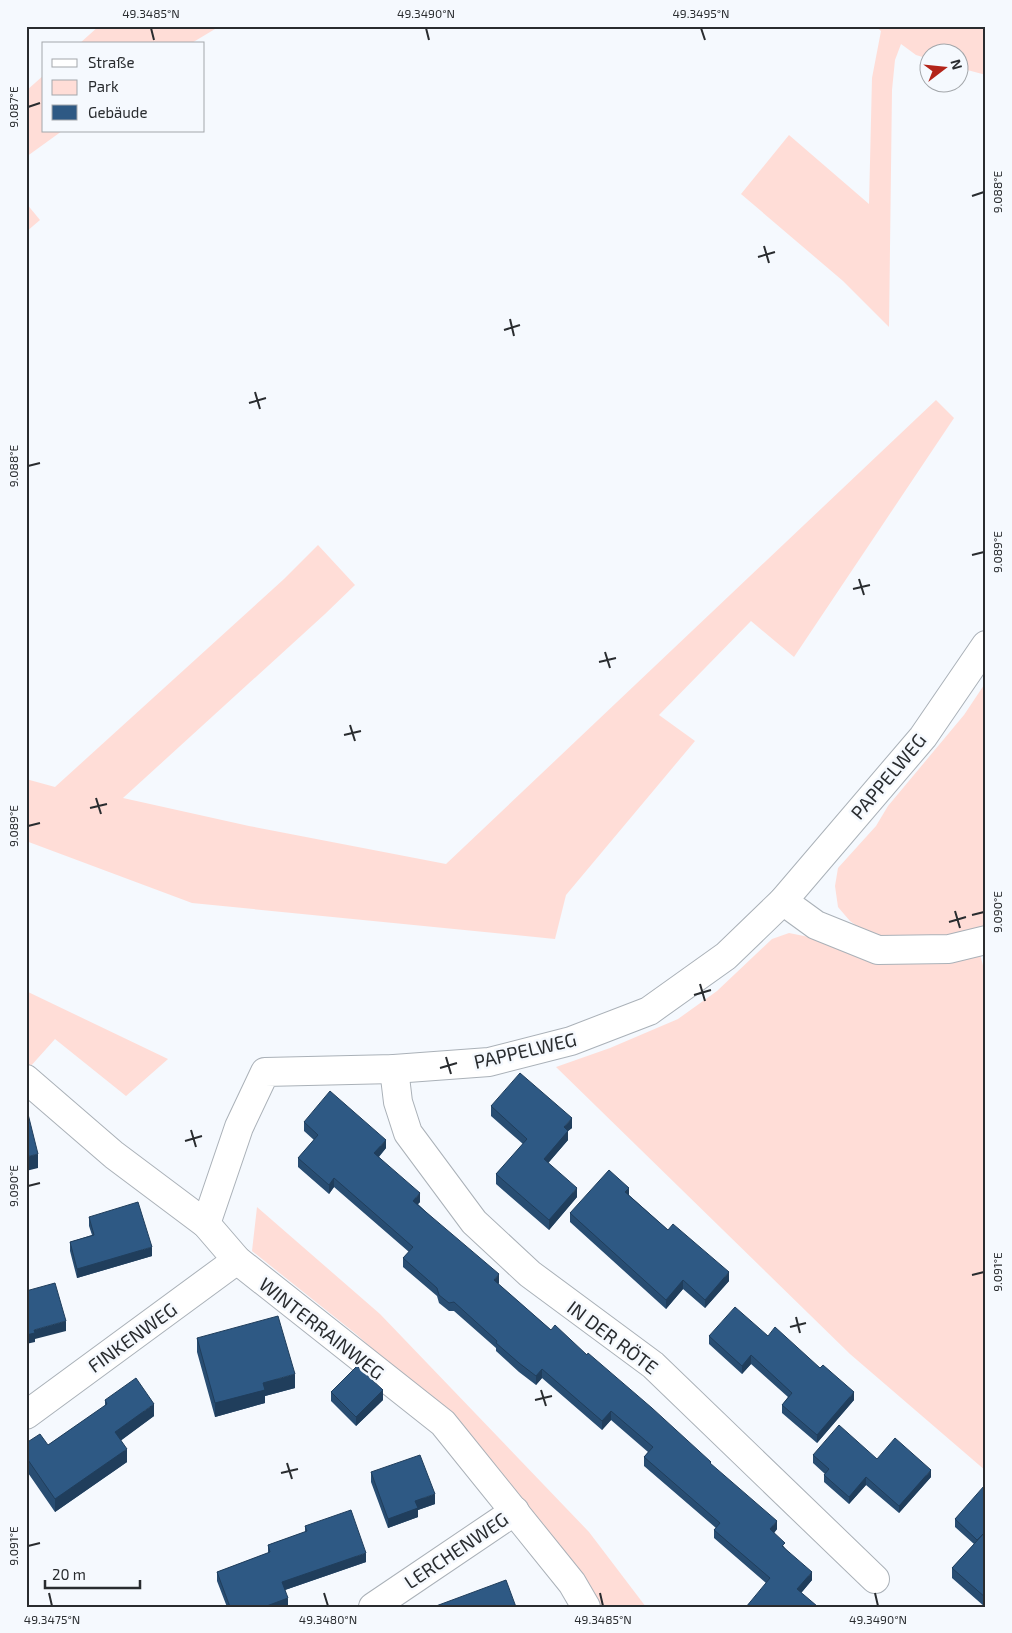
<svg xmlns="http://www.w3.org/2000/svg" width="1012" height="1633" font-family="'Exo 2',sans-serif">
<rect width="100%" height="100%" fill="#f5f9fe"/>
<g fill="#ffddd7">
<path d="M99 26H220L190 44H79Z"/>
<path d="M875 26H986V75L960 68V52H930L929 59 916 55 901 44 895 60 892 90 889 327 843 281 741 194 789 135 869 204 872 78 881 31Z"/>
<path d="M44 75V131H62L26 157V91Z"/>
<path d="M26 203 40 220 26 232Z"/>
<path d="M936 400 954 418 794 657 751 621 659 715 695 741 566 895 555 939 192 903 26 841V779L55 787 284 579 318 545 355 585 325 614 123 798 249 826 446 864Z"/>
<path d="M986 682V930L919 941 871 936 850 921 838 907 835 886 838 868 876 826 888 806 964 715Z"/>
<path d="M789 933 809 937 980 954 986 977V1471L850 1354 556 1067 610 1048 678 1019 717 991 772 939Z"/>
<path d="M26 991 168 1059 126 1096 55 1039 29 1068 26 1066Z"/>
<path d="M257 1207 380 1314 589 1532 646 1607H601L579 1571 527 1505 455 1423 356 1334 252 1251Z"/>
</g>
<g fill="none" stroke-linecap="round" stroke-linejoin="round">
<g stroke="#aab1b8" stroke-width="30">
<g id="street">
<path d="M783 901 816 925 878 950 949 949 986 940"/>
<path d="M394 1069 398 1102 408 1133 474 1222 530 1274 653 1365 875 1579"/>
<path d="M26 1079 114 1155 206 1224 237 1260 443 1423 572 1583 586 1607"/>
<path d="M206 1224 239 1127 265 1072 394 1069 489 1062 571 1041 649 1011 726 956 783 901 923 737 986 645"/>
<path d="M26 1415 237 1260"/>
<path d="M373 1607 515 1511"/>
</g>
</g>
<use href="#street" stroke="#fff" stroke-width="28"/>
</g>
<g fill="#284d72">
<path d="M491 1106 572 1128 568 1131V1140L548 1163 577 1197 549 1230 496 1184V1174L523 1144 491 1116Z"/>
<path d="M304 1122 386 1148 379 1157 420 1202 418 1204 499 1283 498 1284 551 1330 587 1355 711 1465 777 1529 774 1533 785 1548 812 1580 801 1593 817 1607 766 1583 714 1538V1530L716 1528 644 1466V1457L648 1452 611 1420 602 1430 542 1378 536 1385 519 1372 496 1351V1348L454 1311H449L439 1303 437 1296 403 1267V1258L409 1252 334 1187 329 1194 298 1167V1158L314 1140 304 1131Z"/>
<path d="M629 1195 668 1230 729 1281 705 1308 683 1289 666 1309 570 1222V1213Z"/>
<path d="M89 1217 152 1256 77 1278 70 1251V1242L92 1235 89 1226Z"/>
<path d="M709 1336H768L854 1400 817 1443 782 1413V1405L788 1397 751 1364 742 1374 709 1344Z"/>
<path d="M197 1338 295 1388 265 1396V1403L215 1417 197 1352Z"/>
<path d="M331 1392 383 1400 356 1426 331 1401Z"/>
<path d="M105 1400 154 1416 121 1440 127 1462 55 1512 26 1470V1443L48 1445 105 1406Z"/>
<path d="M813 1455 877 1459 931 1477 899 1513 866 1485 849 1504 824 1482V1475L825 1474 813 1463Z"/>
<path d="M371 1472 435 1504 418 1510V1517L388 1528 371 1482Z"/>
<path d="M986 1487V1607H985L952 1578V1568L974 1544 955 1527V1519Z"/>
<path d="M305 1526 366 1562 285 1590 288 1607H227L217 1581V1572L268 1553V1545L305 1532Z"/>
</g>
<g fill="#203e5c">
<path d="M572 1118V1128L568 1131V1140L544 1168V1159L564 1127Z"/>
<path d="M386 1140V1148L374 1162V1153Z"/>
<path d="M38 1154V1168L26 1171V1157Z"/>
<path d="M334 1178V1187L329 1194V1185Z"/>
<path d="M577 1188V1197L549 1230V1220Z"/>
<path d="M629 1188V1196L625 1192Z"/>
<path d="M420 1193V1202L413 1209V1201Z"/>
<path d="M152 1247V1256L77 1278V1269Z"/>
<path d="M729 1272V1281L705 1308V1300Z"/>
<path d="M499 1274V1283L494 1289V1280Z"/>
<path d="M683 1280V1289L666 1309V1300Z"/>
<path d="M66 1321V1331L35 1339V1342L26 1344V1335L34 1330Z"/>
<path d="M751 1355V1364L742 1374V1366Z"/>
<path d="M542 1369V1378L536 1385V1376Z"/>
<path d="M295 1374V1388L265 1396V1403L215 1417V1403L263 1383Z"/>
<path d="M383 1390V1400L356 1426V1417Z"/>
<path d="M854 1392V1400L817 1443V1435Z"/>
<path d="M154 1404V1416L115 1445V1432Z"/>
<path d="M611 1411V1420L602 1430V1421Z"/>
<path d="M127 1449V1462L55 1512V1499Z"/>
<path d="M931 1470V1477L899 1513V1506Z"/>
<path d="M866 1477V1485L849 1504V1497Z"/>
<path d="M435 1494V1504L418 1510V1517L388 1528V1519L415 1501Z"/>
<path d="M777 1521V1529L770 1538V1529Z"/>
<path d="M366 1553V1562L282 1591V1582Z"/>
<path d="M812 1572V1580L797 1598V1589Z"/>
<path d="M288 1598V1607H264Z"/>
</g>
<g fill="#2e5984" stroke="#203e5c">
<path d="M520 1073 572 1118 564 1127 568 1131 544 1159 577 1188 549 1220 496 1174 527 1139 491 1106Z"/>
<path d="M330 1091 386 1140 374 1153 420 1193 413 1201 499 1274 494 1280 551 1330 555 1325 587 1355 588 1353 652 1408 711 1462 710 1463 777 1521 770 1529 785 1543 782 1546 812 1572 797 1589 817 1606 816 1607H746L770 1578 714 1530 720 1523 644 1457 653 1447 611 1411 602 1421 542 1369 536 1376 519 1363 496 1343 497 1341 454 1302 449 1303 439 1295 437 1288 403 1258 413 1247 334 1178 329 1185 298 1158 318 1135 304 1122Z"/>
<path d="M26 1106 38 1154 26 1157Z"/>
<path d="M609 1170 629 1188 625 1192 668 1230 673 1224 729 1272 705 1300 683 1280 666 1300 570 1213Z"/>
<path d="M138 1202 152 1247 77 1269 70 1242 94 1235 89 1217Z"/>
<path d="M55 1283 66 1321 34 1330 35 1333 26 1335V1291Z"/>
<path d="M735 1307 768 1336 775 1327 820 1368 823 1365 854 1392 817 1435 782 1405 792 1393 751 1355 742 1366 709 1336Z"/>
<path d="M278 1316 295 1374 263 1383 265 1390 215 1403 197 1338Z"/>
<path d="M357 1366 383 1390 356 1417 331 1392Z"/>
<path d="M136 1378 154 1404 115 1432 127 1449 55 1499 26 1457V1443L40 1434 48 1445 107 1404 105 1400Z"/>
<path d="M839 1425 877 1459 895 1438 931 1470 899 1506 866 1477 849 1497 824 1475 829 1469 813 1455Z"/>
<path d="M420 1455 435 1494 415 1501 418 1508 388 1519 371 1472Z"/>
<path d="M984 1486 986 1487V1531L977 1540 955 1519Z"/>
<path d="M351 1510 366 1553 282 1582 288 1598 264 1607H230L217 1572 270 1552 268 1545 307 1531 305 1526Z"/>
<path d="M986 1531V1598L952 1568Z"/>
<path d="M506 1580 516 1607 436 1606Z"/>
</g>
<path fill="none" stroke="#292c2f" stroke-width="2" d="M151 28 154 40M426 28 429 40M701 28 705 40M28 107 40 103M972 196 984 192M764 246 769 263M758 257 775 252M510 319 514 336M504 330 520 325M255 392 260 409M249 403 266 398M28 466 40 463M972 555 984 552M859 579 864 595M853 589 870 585M605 652 610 668M599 662 616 658M350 725 355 741M344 735 361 731M96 798 101 814M90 808 107 804M28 826 40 823M955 911 960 928M972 915 984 912M949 922 966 917M700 984 705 1001M694 995 711 990M446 1057 451 1074M440 1068 457 1063M191 1130 196 1147M185 1141 202 1136M28 1186 40 1183M972 1275 984 1272M796 1317 800 1333M790 1327 806 1323M541 1390 546 1406M535 1400 552 1396M287 1463 292 1479M281 1473 298 1469M28 1546 40 1543M49 1593 52 1606M324 1593 328 1606M600 1593 603 1606M875 1593 878 1606"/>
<g text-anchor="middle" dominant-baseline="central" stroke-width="5" stroke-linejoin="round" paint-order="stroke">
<g font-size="19" fill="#292c2f" stroke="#f5f9fe">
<text transform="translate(888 776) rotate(-50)">PAPPELWEG</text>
<text transform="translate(525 1050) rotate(-13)">PAPPELWEG</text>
<text transform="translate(322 1328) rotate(38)">WINTERRAINWEG</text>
<text transform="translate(132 1337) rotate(-36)">FINKENWEG</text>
<text transform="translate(613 1337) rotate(37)">IN DER RÖTE</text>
<text transform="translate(456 1550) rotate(-34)">LERCHENWEG</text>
</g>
</g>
<rect width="1012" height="1633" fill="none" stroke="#f5f9fe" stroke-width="55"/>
<rect x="42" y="42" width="162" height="90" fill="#f5f9fe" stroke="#a3a7ab"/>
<rect x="52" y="59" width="25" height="8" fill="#ffffff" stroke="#a3a7ab"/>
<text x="88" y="68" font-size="15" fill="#292c2f">Straße</text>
<rect x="52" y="80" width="25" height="15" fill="#ffddd7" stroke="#a3a7ab"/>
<text x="88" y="92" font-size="15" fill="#292c2f">Park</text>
<rect x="52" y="105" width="25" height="15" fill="#2e5984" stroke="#a3a7ab"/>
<text x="88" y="118" font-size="15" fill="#292c2f">Gebäude</text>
<g transform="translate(944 68) rotate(74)"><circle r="24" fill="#f5f9fe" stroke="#a3a7ab"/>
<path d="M0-4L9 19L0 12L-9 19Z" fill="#b32419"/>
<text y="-8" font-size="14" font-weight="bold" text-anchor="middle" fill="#292c2f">N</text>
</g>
<path d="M45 1580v8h95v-8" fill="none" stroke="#292c2f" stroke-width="2.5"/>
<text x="52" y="1580" font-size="15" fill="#292c2f" stroke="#f5f9fe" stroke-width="4" paint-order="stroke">20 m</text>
<rect x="28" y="28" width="956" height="1578" fill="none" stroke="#292c2f" stroke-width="2"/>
<g font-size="12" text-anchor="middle" fill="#292c2f">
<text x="151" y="18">49.3485°N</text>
<text x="426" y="18">49.3490°N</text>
<text x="701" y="18">49.3495°N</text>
<text transform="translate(14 107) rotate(-90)" y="4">9.087°E</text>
<text transform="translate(998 192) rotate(-90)" y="4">9.088°E</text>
<text transform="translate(14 466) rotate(-90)" y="4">9.088°E</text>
<text transform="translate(998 552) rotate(-90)" y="4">9.089°E</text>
<text transform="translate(14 826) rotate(-90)" y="4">9.089°E</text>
<text transform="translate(998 912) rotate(-90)" y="4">9.090°E</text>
<text transform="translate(14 1186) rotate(-90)" y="4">9.090°E</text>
<text transform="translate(998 1272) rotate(-90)" y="4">9.091°E</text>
<text transform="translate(14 1546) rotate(-90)" y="4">9.091°E</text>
<text x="52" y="1624">49.3475°N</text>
<text x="328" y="1624">49.3480°N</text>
<text x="603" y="1624">49.3485°N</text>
<text x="878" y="1624">49.3490°N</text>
</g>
</svg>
